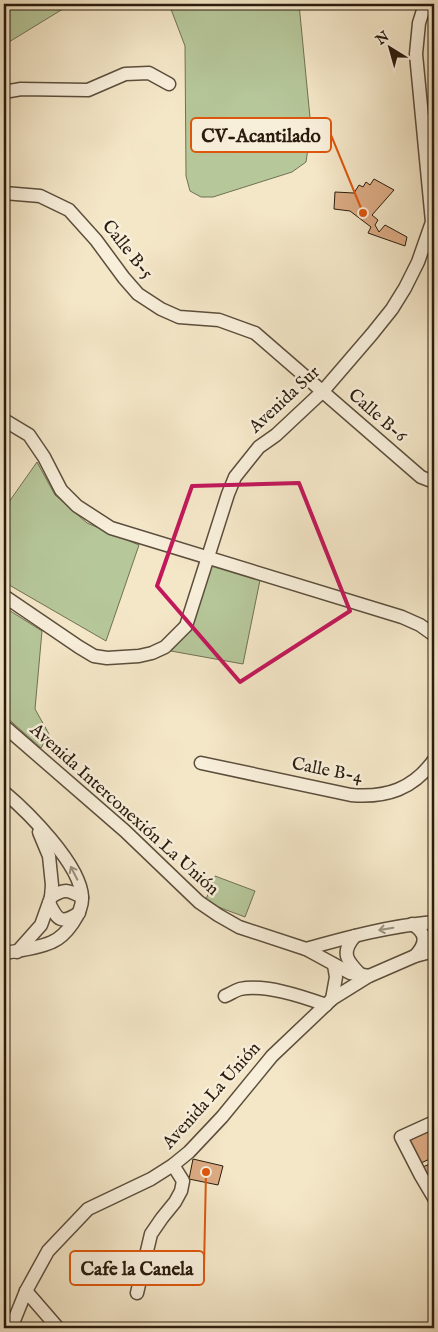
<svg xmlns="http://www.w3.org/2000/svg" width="438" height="1332" font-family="'IM FELL English',serif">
<rect width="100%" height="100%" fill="#f4e7c8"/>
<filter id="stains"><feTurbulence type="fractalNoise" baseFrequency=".004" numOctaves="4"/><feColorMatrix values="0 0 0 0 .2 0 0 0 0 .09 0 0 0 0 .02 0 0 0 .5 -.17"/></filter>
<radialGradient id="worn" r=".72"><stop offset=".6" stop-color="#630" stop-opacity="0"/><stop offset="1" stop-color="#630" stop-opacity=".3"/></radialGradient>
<g fill="#b6c79a" stroke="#707154">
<path d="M4 4H71L4 45Z"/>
<path d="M169 4H299L311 128 306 162 292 172 213 197H201L190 191 186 176 185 46Z"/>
<path d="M37 462 55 495 87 523 139 545 106 641 4 582V509Z"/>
<path d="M212 563 260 580 243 664 171 651 189 628Z"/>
<path d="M4 607 42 631 35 709 49 734 41 748 4 715Z"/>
<path d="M215 876 255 891 245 917 205 902Z"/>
</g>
<g fill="#ddac85" stroke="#291b0d">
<path d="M374 179 394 190 372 215 378 220 375 225 379 232 385 225 407 237 405 246 368 233 371 227 350 211 334 209 335 192 354 193 359 185 363 187 366 182 370 185Z"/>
<path d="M434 1126V1157L421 1163 408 1141Z"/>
<path d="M193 1159 223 1166 218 1185 189 1179Z"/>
<path d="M434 1162V1185L423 1167Z"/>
</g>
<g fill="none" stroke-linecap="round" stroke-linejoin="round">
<g stroke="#5c4e3c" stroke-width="15">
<g id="minor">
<path d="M4 92 21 89 88 90 125 74 149 73 169 84"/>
<path d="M4 193 40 196 69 210 96 240 124 278 138 294 161 309 179 317 219 320 255 333 421 477 434 482"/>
<path d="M4 420 29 435 44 457 61 490 77 506 111 528 402 617 420 625 434 635"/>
<path d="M4 596 79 647 94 656 107 658 139 656 152 653 165 647 186 626 228 494 235 477 259 447 276 435 323 391 372 334 392 309 405 288 418 262 432 222 416 54 419 23 425 4"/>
<path d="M4 726 125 831 199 902 218 915 239 927 306 949 350 973 369 976"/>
<path d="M201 763 351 795C387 798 413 789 434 760"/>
<path d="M4 792C28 812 81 865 82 897 83 913 66 936 52 942 39 948 18 951 4 953"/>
<path d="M51 897C65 888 68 890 82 897"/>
<path d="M49 903C58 921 61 924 79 913"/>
<path d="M412 924C427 933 427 943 415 956"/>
<path d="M355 936C340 953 347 961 361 975"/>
<path d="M306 949C348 937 390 926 434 922"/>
<path d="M17 952 41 925 51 897 52 885 49 856 39 832"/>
<path d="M225 996C230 994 234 991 240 989 265 984 301 996 326 1005"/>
<path d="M332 999 336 977 334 965"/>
<path d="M434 1122 401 1137 421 1176 434 1198"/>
<path d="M26 1291 58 1328"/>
<path d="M137 1293 151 1234 162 1218 175 1202 181 1191 183 1181 173 1165"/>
<path d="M11 1328 26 1291 48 1251 88 1209 151 1179 173 1165 189 1152 222 1117 272 1056 332 999 369 976 415 956 434 951"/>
</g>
</g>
<use href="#minor" stroke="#f8efdb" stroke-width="12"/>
</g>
<defs><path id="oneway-shaft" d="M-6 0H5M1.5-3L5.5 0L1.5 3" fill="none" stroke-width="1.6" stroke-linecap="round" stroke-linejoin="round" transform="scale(1.25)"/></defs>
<g stroke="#9b907e">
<use href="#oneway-shaft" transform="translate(74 873) rotate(-117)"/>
<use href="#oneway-shaft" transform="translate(386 929) rotate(170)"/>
</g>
<path fill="none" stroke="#c2185b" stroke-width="4" stroke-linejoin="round" d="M299 483 350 611 240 682 157 586 192 486Z"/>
<g text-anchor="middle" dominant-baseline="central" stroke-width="5" stroke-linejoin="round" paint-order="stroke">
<g font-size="18" fill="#291b0d" stroke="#f8efdb">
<text transform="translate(127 250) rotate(51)">Calle B-5</text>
<text transform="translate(285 400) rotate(-43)">Avenida Sur</text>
<text transform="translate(377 416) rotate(41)">Calle B-6</text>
<text transform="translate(327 771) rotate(11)">Calle B-4</text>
<text transform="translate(124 810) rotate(42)">Avenida Interconexión La Unión</text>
<text transform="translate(212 1096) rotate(-48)">Avenida La Unión</text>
</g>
</g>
<path fill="none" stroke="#de560c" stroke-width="2" d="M363 213L331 135M206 1172L204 1268"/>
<g fill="#de560c" stroke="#f8efdb" stroke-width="2">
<circle cx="363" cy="213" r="5"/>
<circle cx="206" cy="1172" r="5"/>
</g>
<g fill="#f8efdb" stroke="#de560c" stroke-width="2">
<rect x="191" y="118" width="140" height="34" rx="5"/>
<rect x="70" y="1251" width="134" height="34" rx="5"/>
</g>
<g font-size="19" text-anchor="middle" font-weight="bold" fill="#291b0d">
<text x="261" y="142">CV-Acantilado</text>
<text x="137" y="1275">Cafe la Canela</text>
</g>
<rect width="438" height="1332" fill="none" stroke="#f4e7c8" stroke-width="20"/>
<rect x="5" y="5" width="428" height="1322" fill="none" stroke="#291b0d" stroke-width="2.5"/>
<rect x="10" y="10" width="418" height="1312" fill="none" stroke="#291b0d"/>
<g transform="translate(390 48) rotate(323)" stroke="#f8efdb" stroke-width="4" paint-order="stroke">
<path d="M0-4L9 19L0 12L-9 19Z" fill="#291b0d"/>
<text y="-8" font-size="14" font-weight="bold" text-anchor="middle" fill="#291b0d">N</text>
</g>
<rect width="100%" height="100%" filter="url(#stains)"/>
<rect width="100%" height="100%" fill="url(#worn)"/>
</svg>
